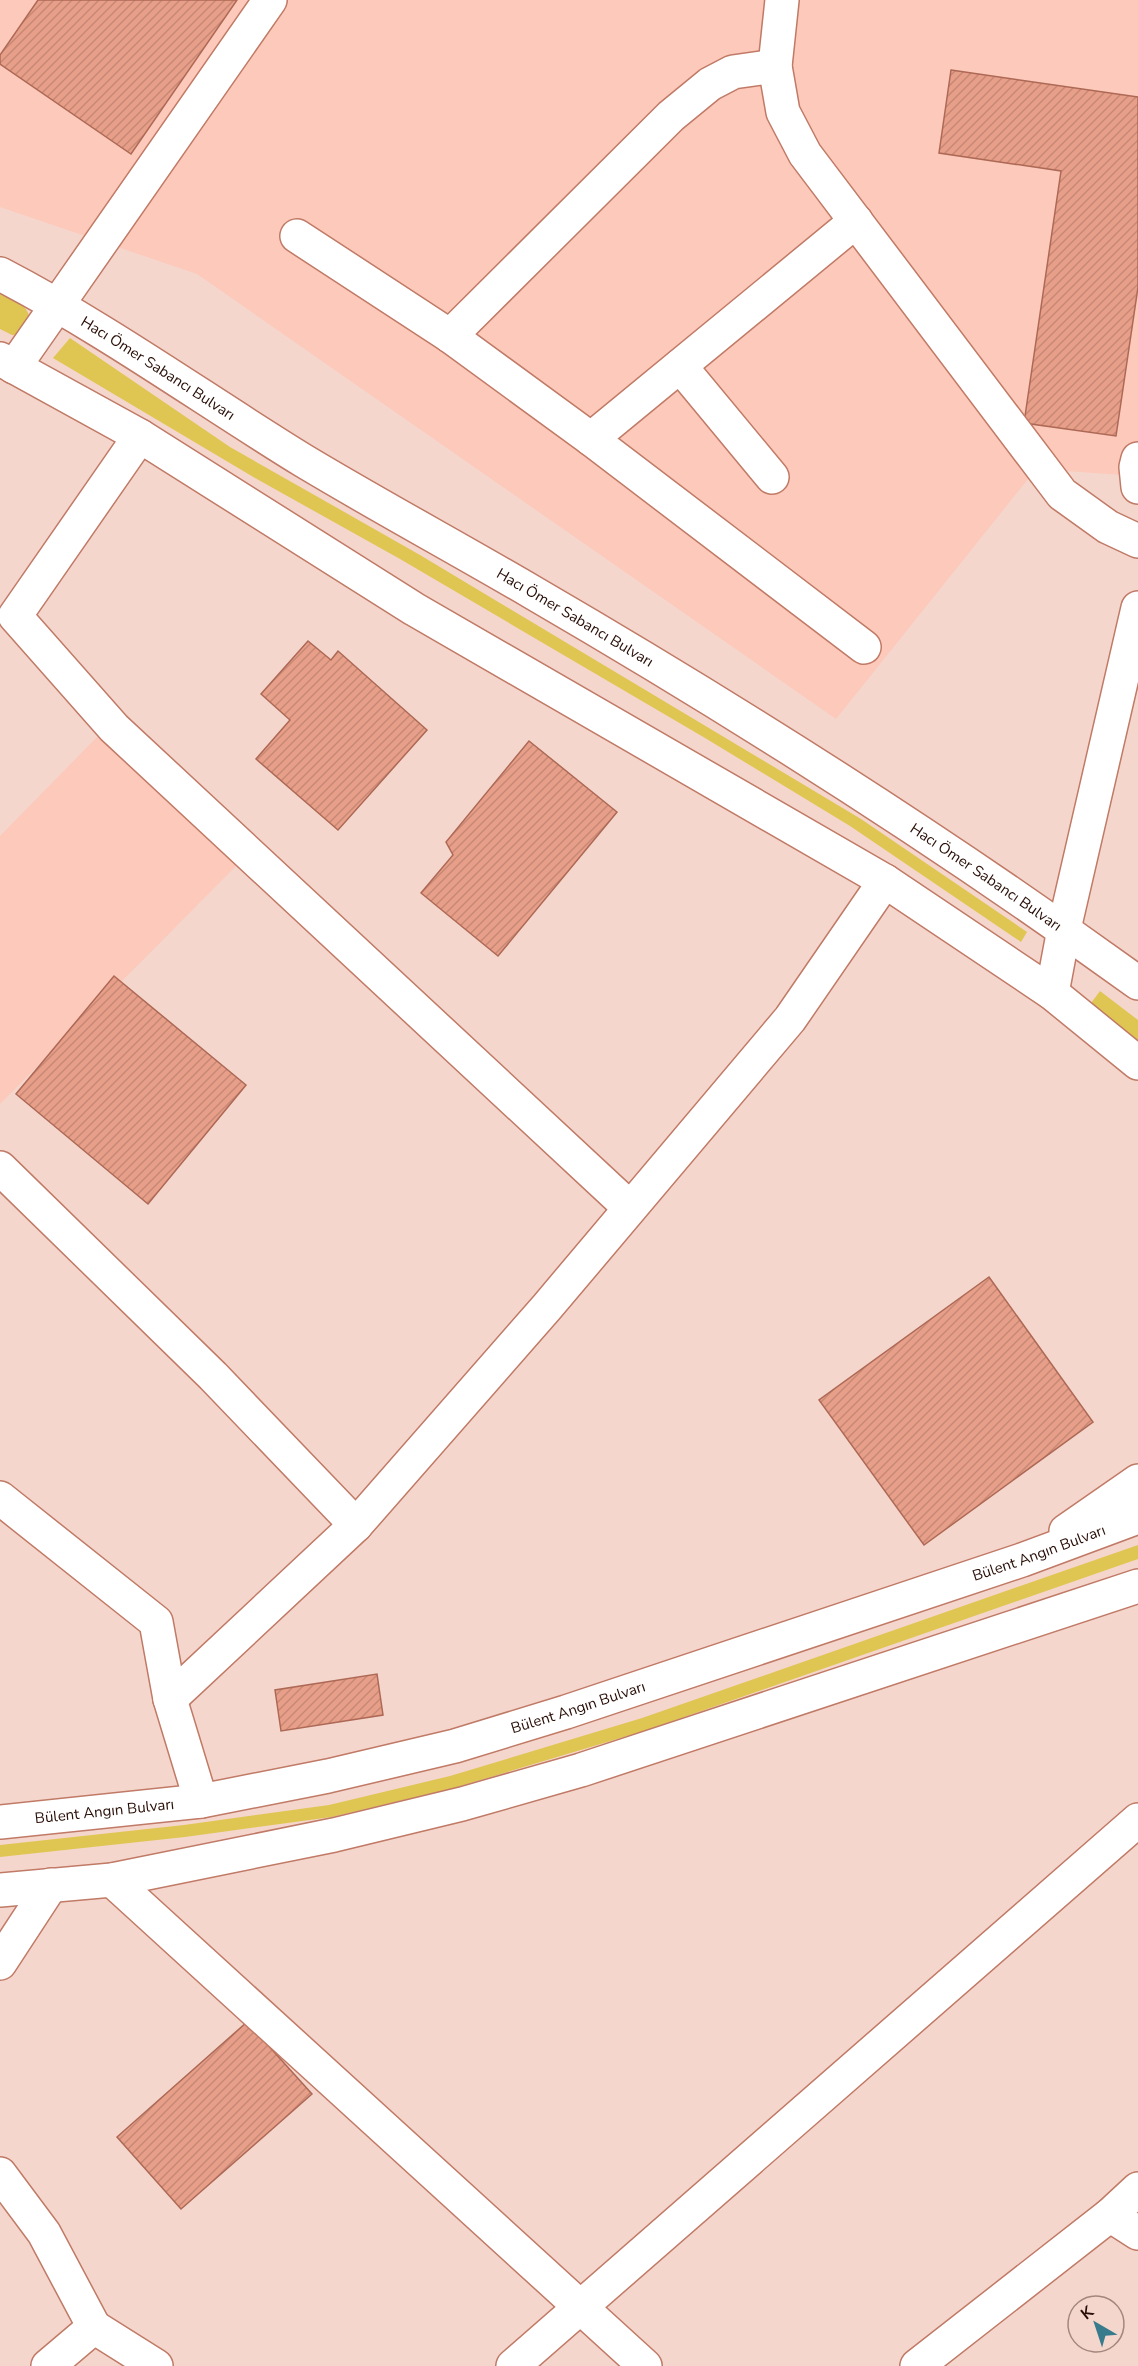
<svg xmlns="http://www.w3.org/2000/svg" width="1138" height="2366" font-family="'Nunito Sans',sans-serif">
<defs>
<pattern id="building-hatch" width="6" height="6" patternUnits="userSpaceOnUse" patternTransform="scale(1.5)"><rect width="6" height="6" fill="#e89f89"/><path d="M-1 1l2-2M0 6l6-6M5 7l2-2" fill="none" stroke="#c78875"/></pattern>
</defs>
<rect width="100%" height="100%" fill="#f5d6cd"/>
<g fill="#fcc9ba">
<path d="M0 0H1138V476L1036 469 836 719 197 274 0 207Z"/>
<path d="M103 731 239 863 0 1104V836Z"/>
</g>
<g fill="#dfc652">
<path d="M0 294C17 302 29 304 31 324L22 336 12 335 0 329Z"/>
<path d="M70 338 230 447 420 555 861 819 1027 932 1021 942 850 826 705 738 400 559 255 478 53 358Z"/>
<path d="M1100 991 1138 1020V1041L1091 1003Z"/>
<path d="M1138 1545V1559L644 1731 454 1788 332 1817 185 1837 0 1857V1845L184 1825 329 1805 450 1776 642 1718Z"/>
</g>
<g fill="url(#building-hatch)" stroke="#ad6955" stroke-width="1.5">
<path d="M38 0H237L131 154 0 64V55Z"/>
<path d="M951 70 1138 97V287L1116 436 1024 423 1061 171 939 153Z"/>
<path d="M308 641 331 660 338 651 427 730 338 830 256 759 290 720 261 694Z"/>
<path d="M529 741 617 812 498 956 421 893 453 855 446 842Z"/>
<path d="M114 976 246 1085 148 1204 16 1094Z"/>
<path d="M989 1277 1093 1422 924 1545 819 1400Z"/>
<path d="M377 1674 383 1715 281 1731 275 1690Z"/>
<path d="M247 2022 312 2094 181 2209 117 2137Z"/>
</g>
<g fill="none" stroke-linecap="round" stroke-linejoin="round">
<g stroke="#c07a66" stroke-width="36">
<g id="minor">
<path d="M782 0 775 66 783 112 805 154 1062 494 1108 527 1138 541"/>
<path d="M297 236 450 336 591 439 864 647"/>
<path d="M58 304 270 0"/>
<path d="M450 336 671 116 710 84 733 72 775 66"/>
<path d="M680 366 772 477"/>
<path d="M140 436 15 616 114 728 630 1208"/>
<path d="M591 439 856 221"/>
<path d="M1138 459 1136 467 1138 487"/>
<path d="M1052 993 1064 929 1138 608"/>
<path d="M0 1168 213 1376 356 1525"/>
<path d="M0 1498 156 1622 170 1699 201 1801"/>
<path d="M170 1699 356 1525 547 1307 790 1019 885 881"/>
<path d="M112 1880 645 2366"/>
<path d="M0 1963 51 1885"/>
<path d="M0 2174 44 2233 94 2327 48 2366"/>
<path d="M1110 2215 1138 2233"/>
<path d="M94 2327 156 2366"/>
<path d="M513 2366 1138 1820"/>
<path d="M917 2366 1110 2215 1138 2189"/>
</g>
</g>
<g stroke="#c07a66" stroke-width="36">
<g id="major">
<path id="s1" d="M0 274C106 329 203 399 304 461 379 506 457 548 532 592 740 713 943 842 1138 983"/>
<path d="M0 359 140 436 414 609 885 881 1052 993 1138 1063"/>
<path d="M14 367 58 304"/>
<path d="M1066 1531 1138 1481"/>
<path id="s2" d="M0 1822 201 1801 328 1776 455 1746 566 1712 1022 1560 1138 1517"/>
<path d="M0 1890 112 1880 334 1835 462 1804 581 1770 1138 1586"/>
</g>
</g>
<use href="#minor" stroke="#fff" stroke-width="33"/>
<use href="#major" stroke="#fff" stroke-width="33"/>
</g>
<g text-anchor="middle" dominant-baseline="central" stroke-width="6" stroke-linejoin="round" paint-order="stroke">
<g font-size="15" fill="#280e06" stroke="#f5d6cd">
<text stroke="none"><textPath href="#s1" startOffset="184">Hacı Ömer Sabancı Bulvarı</textPath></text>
<text stroke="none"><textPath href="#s1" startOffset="670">Hacı Ömer Sabancı Bulvarı</textPath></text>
<text stroke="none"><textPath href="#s1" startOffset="1156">Hacı Ömer Sabancı Bulvarı</textPath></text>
<text stroke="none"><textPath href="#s2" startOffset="1077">Bülent Angın Bulvarı</textPath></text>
<text stroke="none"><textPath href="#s2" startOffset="591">Bülent Angın Bulvarı</textPath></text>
<text stroke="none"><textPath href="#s2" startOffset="105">Bülent Angın Bulvarı</textPath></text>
</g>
</g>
<g transform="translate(1096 2324) rotate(321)"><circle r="28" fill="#f5d6cd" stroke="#a3867d" stroke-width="1.5"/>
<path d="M0-4.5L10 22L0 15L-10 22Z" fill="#387b8c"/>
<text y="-9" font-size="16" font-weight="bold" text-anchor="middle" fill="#280e06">K</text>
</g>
</svg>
